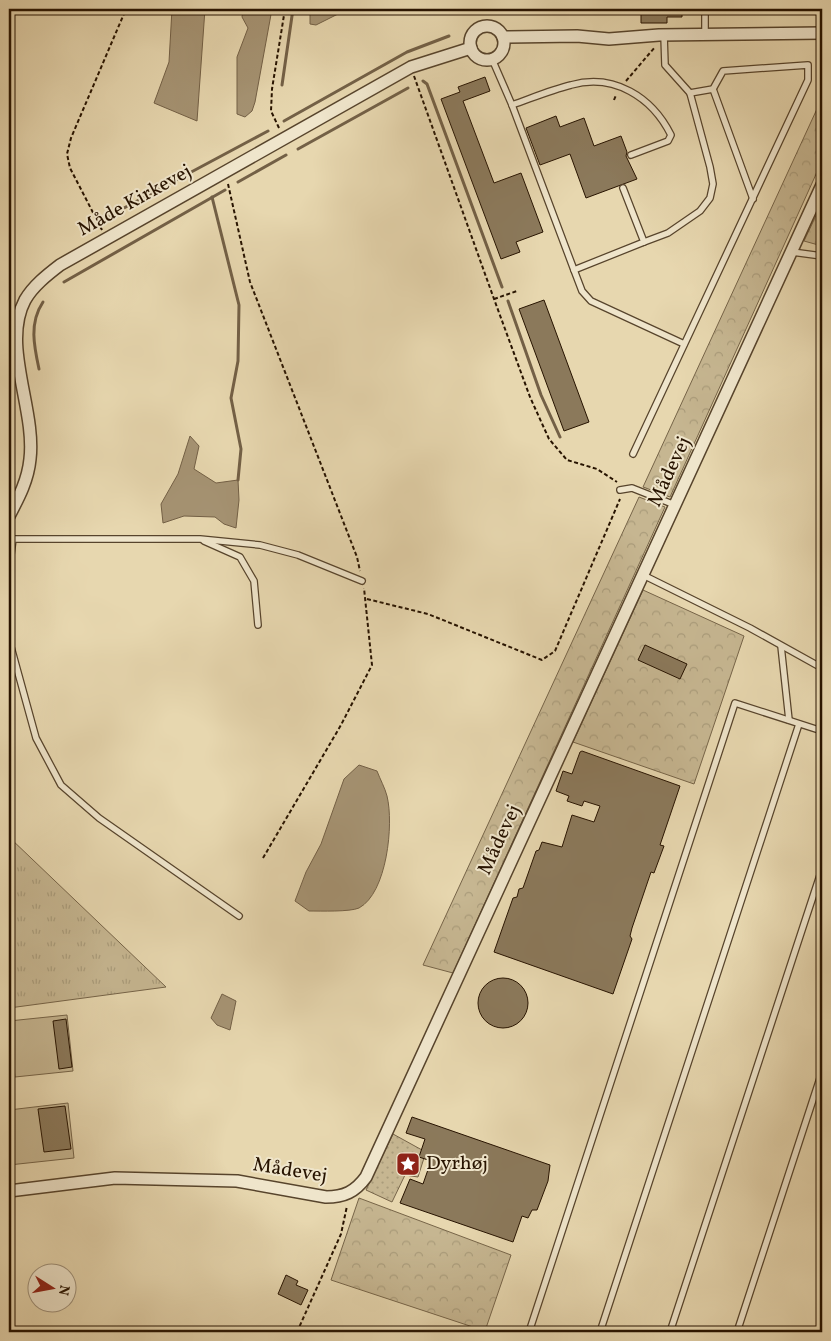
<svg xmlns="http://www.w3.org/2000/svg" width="831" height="1341" font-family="Vollkorn,serif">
<defs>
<pattern id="grass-dots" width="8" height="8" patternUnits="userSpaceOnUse" patternTransform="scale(1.25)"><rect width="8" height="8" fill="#c6b691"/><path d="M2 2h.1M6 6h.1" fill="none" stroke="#aa9c7b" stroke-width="1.8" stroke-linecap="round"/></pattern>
<pattern id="forest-crowns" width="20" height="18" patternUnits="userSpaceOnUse" patternTransform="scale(1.25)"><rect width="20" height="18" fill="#c6b691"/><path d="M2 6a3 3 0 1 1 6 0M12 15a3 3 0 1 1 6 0" fill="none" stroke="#aa9c7b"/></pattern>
<pattern id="park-tufts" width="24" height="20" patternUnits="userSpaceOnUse" patternTransform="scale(1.25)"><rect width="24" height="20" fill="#c6b691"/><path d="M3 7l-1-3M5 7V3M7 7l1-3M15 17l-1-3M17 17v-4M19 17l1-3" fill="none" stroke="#aa9c7b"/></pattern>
</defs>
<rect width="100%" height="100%" fill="#e7d7af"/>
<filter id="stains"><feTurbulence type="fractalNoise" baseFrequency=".004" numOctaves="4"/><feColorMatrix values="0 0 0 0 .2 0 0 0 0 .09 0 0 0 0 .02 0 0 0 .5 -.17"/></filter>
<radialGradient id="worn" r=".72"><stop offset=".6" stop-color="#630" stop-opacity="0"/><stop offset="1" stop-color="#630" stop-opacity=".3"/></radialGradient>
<path fill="url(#grass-dots)" stroke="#766448" d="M393 1134 422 1150 424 1158 418 1177 405 1175 392 1202 366 1190Z"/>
<g fill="url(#forest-crowns)" stroke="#766448">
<path d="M822 98V161L670 497 643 487Z"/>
<path d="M822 203V246L804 241Z"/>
<path d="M639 497 665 507 453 973 423 965Z"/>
<path d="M643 590 744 636 694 784 573 742Z"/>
<path d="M359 1198 511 1255 485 1331 331 1280Z"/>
</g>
<path fill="url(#park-tufts)" stroke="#766448" d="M9 837 166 987 9 1008Z"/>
<g fill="#c6b691" stroke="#766448">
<path d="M67 1015 73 1071 15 1077 9 1021Z"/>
<path d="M68 1103 74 1158 9 1165V1110Z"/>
</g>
<g fill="#a69474" stroke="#736046">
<path d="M172 9H205L197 121 154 103 169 62Z"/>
<path d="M243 9H272L255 102 252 111 245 117 237 114V57L248 28 242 17Z"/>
<path d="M310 9H348L316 25 310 24Z"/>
<path d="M190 436 199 446 194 469 216 483 238 480 239 500 236 528 224 524 215 517 184 516 163 523 161 504 178 474Z"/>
<path d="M359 765 377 771C380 779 385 788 387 796 394 824 387 893 359 908 350 912 320 911 309 911L295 901 306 872 321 844 344 779Z"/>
<path d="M222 994 236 1001 230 1030 217 1025 211 1018Z"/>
</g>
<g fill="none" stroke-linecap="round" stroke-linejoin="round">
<g stroke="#736046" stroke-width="3">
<path d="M423 81 427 84 502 287"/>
<path d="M282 85 293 9"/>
<path d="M284 121 407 52 449 36"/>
<path d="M298 149 408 88"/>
<path d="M238 182 286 155"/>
<path d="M212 197 239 305 238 361 231 398 241 449 238 480"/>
<path d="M109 216 268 131"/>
<path d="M64 282 225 190"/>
<path d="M508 301 541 395 560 437"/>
<path d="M39 369C34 346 29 323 43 302"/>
</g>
</g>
<g fill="#8b795b" stroke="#271300">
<path d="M641 9H682V17H667V23H641Z"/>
<path d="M485 77 490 91 463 101 494 183 521 173 543 232 516 242 520 252 501 259 441 99 460 92 458 87Z"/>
<path d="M556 116 560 127 584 118 594 146 621 136 627 152 626 156 637 179 586 198 570 154 540 165 526 128Z"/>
<path d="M544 300 589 422 564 431 519 309Z"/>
<path d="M645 645 687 664 680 679 638 660Z"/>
<path d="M582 751 680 786 660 845 664 846 654 873 651 872 632 928 630 936 632 939 613 994 494 952 513 898 517 897 519 889 523 888 536 851 539 850 542 842 562 847 572 815 594 822 600 806 584 801 582 806 567 801 569 796 556 791 563 771 572 774 580 752Z"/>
<circle cx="503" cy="1003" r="25"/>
<path d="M66 1019 72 1067 59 1069 53 1021Z"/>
<path d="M65 1106 71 1149 44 1152 38 1109Z"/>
<path d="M412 1117 550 1165 548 1181 537 1210H532L528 1218 522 1216 513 1242 400 1203 410 1179 423 1184 431 1161 419 1157 425 1139 406 1133Z"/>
<path d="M286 1275 298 1281 296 1285 308 1290 301 1305 278 1294Z"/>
</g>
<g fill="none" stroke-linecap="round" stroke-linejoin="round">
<g stroke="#57442c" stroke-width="8">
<g id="service">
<path d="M705 9V30"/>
<path d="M492 59 512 105 574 270 644 242 623 188"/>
<path d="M713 89 753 199"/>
<path d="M512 105C532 98 551 90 571 85 614 73 652 97 671 135L668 141 631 155"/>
<path d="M644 242 668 233 700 211 710 198 713 184 710 167 690 93 665 65 664 35"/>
<path d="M792 252 822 256"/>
<path d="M574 270 582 291 591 301 684 344"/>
<path d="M633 454 808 80V65L723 71 713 89 690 93"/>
<path d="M620 490 632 488 675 505"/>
<path d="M204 541 240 557 254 581 258 625"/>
<path d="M9 570 13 539H200L260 545 298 555 362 581"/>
<path d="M643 575 750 628 822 668"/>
<path d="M9 627 11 647 36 738 61 785 99 818 239 916"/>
<path d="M781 646 789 720"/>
<path d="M529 1332 735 703 822 731"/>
<path d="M600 1332 799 724"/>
<path d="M670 1332 822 869"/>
<path d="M737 1332 822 1072"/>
</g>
</g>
<g stroke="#57442c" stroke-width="14">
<g id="minor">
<circle cx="487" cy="43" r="17"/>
<path d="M503 37 577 36 609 39 659 35 822 33"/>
<path d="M9 516C19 497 28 480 30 459 36 409 1 345 25 300 33 286 47 275 60 265L411 67 471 48"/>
<path d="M9 1191 115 1178 237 1181 326 1197C344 1197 355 1192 366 1177L822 185"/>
</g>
</g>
<g stroke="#271300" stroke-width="2" stroke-dasharray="4 2.5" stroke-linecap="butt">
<path d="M414 76 494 299 530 397 549 439 567 460 597 469 617 482"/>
<path d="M626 81 655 47"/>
<path d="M614 100 616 95"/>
<path d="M279 128 271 111 272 89 285 9"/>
<path d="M228 184 250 282 357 557 360 571"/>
<path d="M102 230 70 168 67 154 71 138 126 9"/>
<path d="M494 299 517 291"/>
<path d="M367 599 428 614 542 660 555 651 620 499"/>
<path d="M263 858 341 725 372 665 364 588"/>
<path d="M297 1332 341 1234 347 1206"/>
</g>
<use href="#service" stroke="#efe5cb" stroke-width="5.5"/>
<use href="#minor" stroke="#efe5cb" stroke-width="11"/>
</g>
<defs>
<g id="sight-square" transform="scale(1.25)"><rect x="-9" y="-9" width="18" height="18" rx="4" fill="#8f2418" stroke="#efe5cb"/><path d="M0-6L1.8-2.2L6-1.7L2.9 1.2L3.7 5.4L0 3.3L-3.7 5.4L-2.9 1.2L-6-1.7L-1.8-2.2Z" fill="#fff"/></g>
</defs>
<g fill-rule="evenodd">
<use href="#sight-square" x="408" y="1164"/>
</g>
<g text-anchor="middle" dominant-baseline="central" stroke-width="4" stroke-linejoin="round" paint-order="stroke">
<g font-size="20" fill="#271300" stroke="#efe5cb">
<text transform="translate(135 201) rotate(-29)">Måde Kirkevej</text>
<text transform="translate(670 472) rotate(-65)">Mådevej</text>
<text transform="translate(500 840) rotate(-65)">Mådevej</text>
<text transform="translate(290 1171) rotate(9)">Mådevej</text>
</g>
<g font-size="20" fill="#271300" stroke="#efe5cb" text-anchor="start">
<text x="426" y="1164">Dyrhøj</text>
</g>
</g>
<rect width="831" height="1341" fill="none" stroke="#e7d7af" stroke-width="30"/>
<rect x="10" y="10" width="811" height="1321" fill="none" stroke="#271300" stroke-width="2.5"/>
<rect x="15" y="15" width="801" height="1311" fill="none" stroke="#271300"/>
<g transform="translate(52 1288) rotate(101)"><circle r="24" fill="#efe5cb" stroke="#9f917a"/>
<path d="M0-4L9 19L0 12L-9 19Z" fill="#8f2418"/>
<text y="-8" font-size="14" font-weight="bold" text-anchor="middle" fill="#271300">N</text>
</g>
<rect width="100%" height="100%" filter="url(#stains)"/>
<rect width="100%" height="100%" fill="url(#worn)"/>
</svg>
